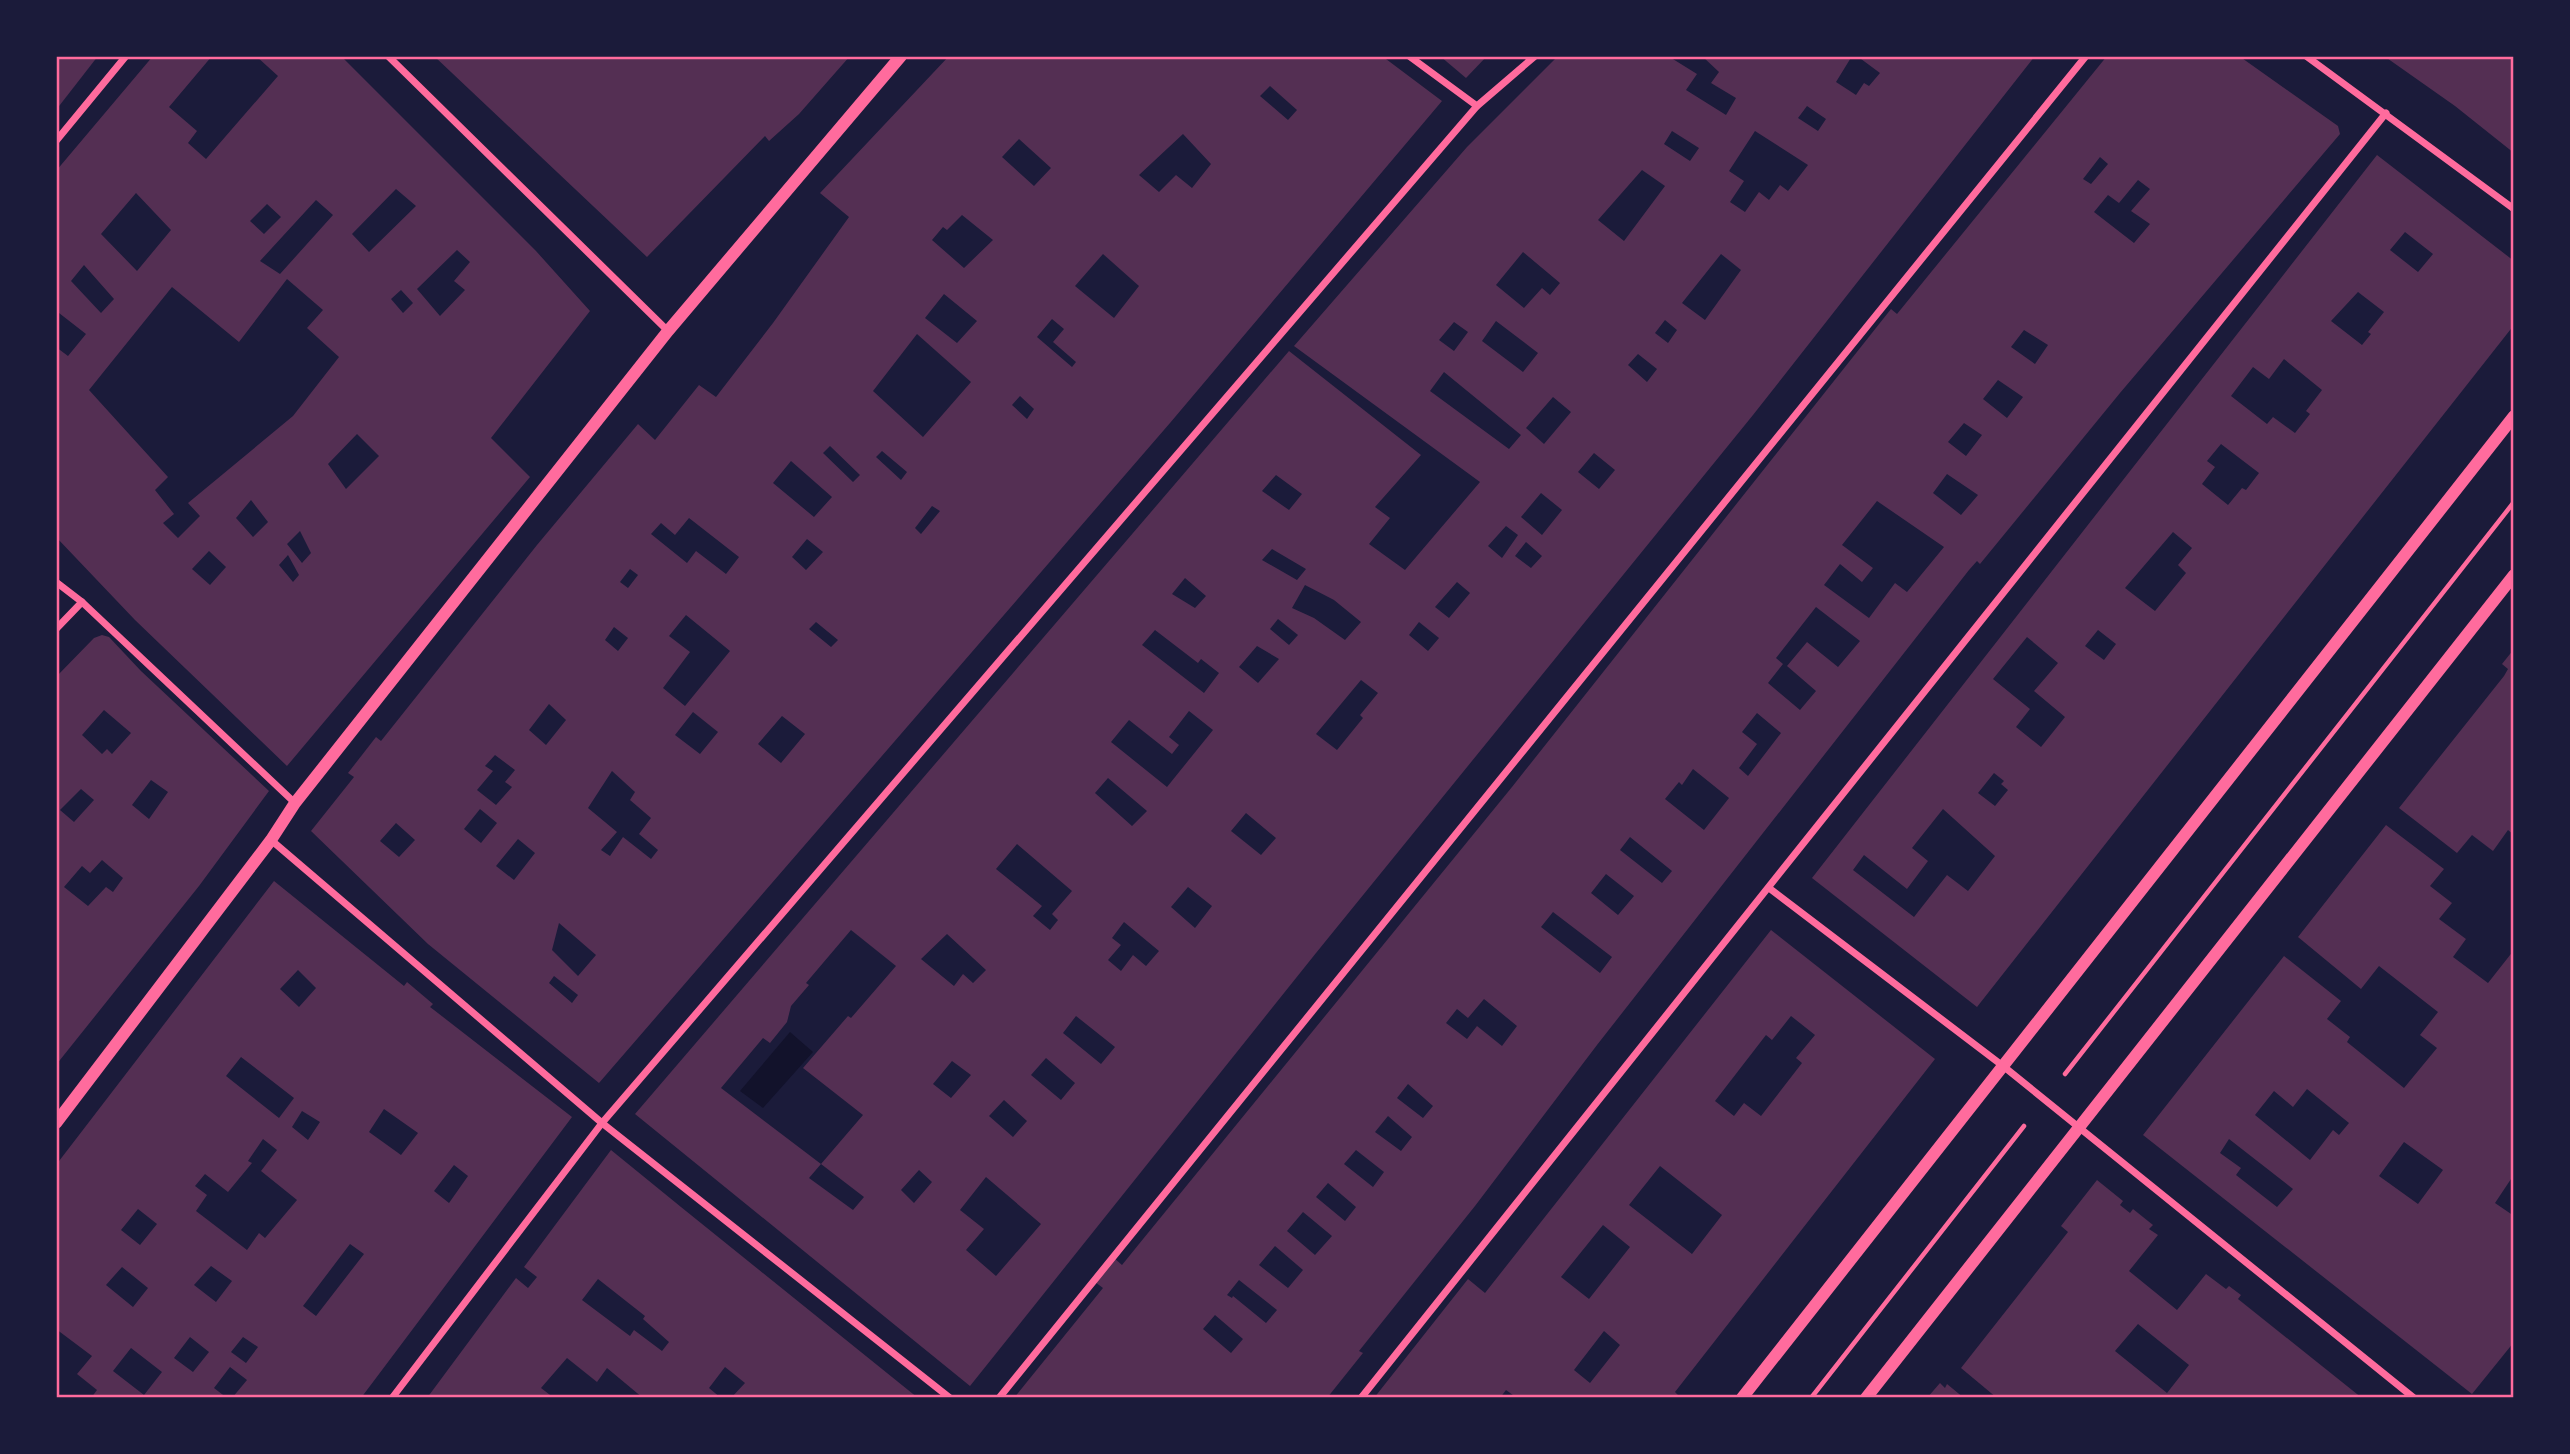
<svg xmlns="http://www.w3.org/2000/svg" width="2570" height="1454" font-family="Inter,sans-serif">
<rect width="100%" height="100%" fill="#1b1b3a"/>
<path fill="#12122b" d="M790 1032 813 1052 763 1108 740 1091Z"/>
<g fill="#542f53" fill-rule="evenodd">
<path d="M56 56H98L56 110Z"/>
<path d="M153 56H212L169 107 197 131 188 143 206 159 278 76 256 56H347L344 59 536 251 590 311 491 438 530 477 287 766 135 620 56 537V347L68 356 86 334 59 313 56 317V171ZM396 189 416 206 369 252 352 234ZM136 193 171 230 137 271 101 234ZM316 200 333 215 280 274 260 261ZM267 204 281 217 264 234 250 221ZM457 250 470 262 454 281 465 290 440 316 417 289ZM84 265 114 299 101 313 71 281ZM287 279 323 310 307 328 339 357 293 416 188 503 200 516 178 538 163 523 174 514 155 490 168 477 89 390 172 287 239 342ZM401 290 413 303 403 313 391 299ZM357 434 379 456 346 489 328 464ZM251 500 268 522 253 537 236 518ZM300 531 311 553 302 563 287 544ZM209 551 226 567 210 585 192 569ZM288 555 299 575 293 582 279 565Z"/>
<path d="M434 56H850L799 114 769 141 765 136 647 257Z"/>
<path d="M949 56H1382L1442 101 1170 423 599 1083 428 944 311 831 354 777 348 773 376 737 381 741 537 545 638 424 655 440 699 385 716 397 773 323 849 217 820 193ZM1270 86 1297 110 1288 120 1260 96ZM1183 134 1211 164 1192 188 1176 175 1159 192 1139 175ZM1019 139 1051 168 1034 186 1002 157ZM962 215 993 240 964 268 932 240 943 227 947 230ZM1103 254 1139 286 1114 318 1075 286ZM944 294 977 321 957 343 925 318ZM1052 319 1064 329 1053 342 1076 362 1072 367 1037 337ZM917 334 971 382 923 437 873 391ZM1020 396 1034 409 1027 419 1012 405ZM830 446 860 475 853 482 823 453ZM882 451 907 472 901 480 876 457ZM791 461 832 497 814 517 773 483ZM932 506 940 511 921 534 915 528ZM689 518 739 557 726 574 696 551 687 563 651 534 661 523 675 535ZM807 539 823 552 806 570 792 557ZM630 569 638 575 628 588 620 582ZM686 615 730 651 685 706 663 688 690 652 669 636ZM816 622 838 640 831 647 809 629ZM614 627 628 638 618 651 605 640ZM549 704 566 720 546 745 529 730ZM693 712 718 732 700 754 675 735ZM782 716 805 734 781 763 758 744ZM495 755 515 770 505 782 512 787 496 805 477 790 493 771 485 766ZM612 771 635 792 630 800 651 818 639 834 658 850 651 859 623 837 610 856 601 850 617 832 588 808ZM480 809 497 823 481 843 464 829ZM396 823 415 840 399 857 380 841ZM518 839 535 853 514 880 496 866ZM559 923 596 955 578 976 552 950ZM554 976 578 995 572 1003 549 983Z"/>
<path d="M1440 56H1487L1466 78Z"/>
<path d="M1558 56H1668L1697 74 1686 90 1726 115 1736 98 1711 83 1719 72 1702 56H1852L1836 82 1856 95 1864 83 1869 86 1880 73 1857 56H2035L1753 415 1316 953 970 1386 635 1114 1289 351 1421 455 1375 507 1390 518 1369 544 1405 570 1480 482 1294 346 1467 147ZM1807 106 1826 119 1818 131 1798 118ZM1672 131 1699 148 1690 161 1664 144ZM1755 131 1808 165 1788 191 1780 185 1769 200 1759 192 1745 212 1730 202 1744 181 1729 171ZM1642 170 1665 186 1624 241 1598 220ZM1523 252 1560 283 1550 295 1542 288 1524 308 1496 285ZM1721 254 1741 270 1705 320 1682 303ZM1665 320 1677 330 1668 343 1655 333ZM1496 321 1538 353 1523 372 1482 341ZM1454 322 1468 332 1454 351 1439 340ZM1638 354 1657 369 1647 382 1628 365ZM1444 372 1521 435 1509 449 1430 391ZM1553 397 1571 412 1544 444 1526 428ZM1594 453 1615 470 1599 489 1578 472ZM1276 475 1302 494 1289 510 1262 491ZM1541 493 1562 510 1542 535 1521 517ZM1506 526 1518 535 1502 558 1488 546ZM1526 542 1542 556 1531 568 1515 556ZM1272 549 1306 569 1297 580 1262 560ZM1185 578 1206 596 1195 608 1172 594ZM1457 582 1470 593 1449 618 1435 607ZM1305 585 1334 600 1361 622 1345 640 1314 618 1292 608ZM1278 619 1298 635 1289 645 1270 629ZM1419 622 1439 638 1428 651 1409 635ZM1155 630 1198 663 1201 659 1219 673 1204 693 1142 645ZM1257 646 1279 659 1258 683 1239 667ZM1361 680 1378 693 1360 715 1363 718 1337 750 1316 734ZM1189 711 1213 730 1167 787 1111 742 1129 720 1172 754 1179 745 1169 737ZM1108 778 1147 811 1132 826 1095 793ZM1246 813 1276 838 1261 855 1231 831ZM1017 844 1072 891 1052 914 1058 920 1050 930 1033 916 1042 906 996 869ZM1188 887 1212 906 1195 928 1171 907ZM1124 922 1159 951 1146 966 1133 955 1121 971 1108 960 1121 945 1112 938ZM851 930 896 966 851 1018 848 1016 803 1068 863 1115 821 1164 864 1197 853 1210 809 1178 821 1164 721 1088 763 1038 770 1043 787 1022 791 1006 809 985 806 983ZM947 934 986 970 973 983 963 974 954 986 921 959ZM1076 1016 1115 1047 1101 1064 1063 1033ZM1046 1058 1075 1083 1061 1100 1031 1075ZM952 1061 971 1075 951 1098 933 1084ZM1004 1100 1027 1121 1013 1137 989 1116ZM919 1170 932 1182 914 1203 901 1190ZM986 1177 1041 1224 996 1276 966 1250 984 1229 960 1210Z"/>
<path d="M2107 56H2239L2338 126 2340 134 2120 393 1980 564 1977 561 1969 570 1597 1045 1475 1206 1359 1351 1363 1353 1327 1398H1014L1103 1288 1095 1282 1114 1258 1122 1265 1139 1244 1512 787 1891 309 1897 314ZM2100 157 2108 164 2091 184 2083 179ZM2138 180 2150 189 2131 211 2150 224 2134 243 2094 212 2108 195 2119 203ZM2024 330 2048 345 2035 364 2011 347ZM1998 380 2023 397 2007 418 1983 399ZM1964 423 1982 435 1966 456 1948 442ZM1947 474 1978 495 1961 515 1933 493ZM1877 501 1944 547 1907 592 1895 583 1869 618 1824 585 1840 564 1862 582 1873 568 1842 545ZM1816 607 1860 641 1838 667 1807 642 1787 666 1816 691 1800 710 1768 683 1783 664 1776 658ZM1757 713 1781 733 1748 776 1739 768 1757 744 1742 732ZM1693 769 1729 798 1704 830 1665 799 1679 782 1682 785ZM1630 837 1672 871 1662 883 1620 850ZM1606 874 1634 896 1618 915 1591 893ZM1553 912 1612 957 1600 973 1541 927ZM1484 999 1517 1026 1502 1046 1477 1026 1467 1039 1446 1023 1457 1009 1468 1018ZM1408 1084 1433 1106 1423 1118 1397 1098ZM1388 1116 1412 1137 1401 1151 1375 1132ZM1356 1150 1384 1172 1373 1187 1344 1164ZM1328 1183 1356 1207 1345 1221 1316 1197ZM1303 1212 1332 1236 1315 1255 1287 1231ZM1275 1246 1303 1270 1288 1288 1259 1265ZM1239 1280 1277 1310 1266 1323 1233 1296 1232 1298 1227 1295ZM1215 1315 1243 1339 1231 1353 1203 1329Z"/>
<path d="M2384 56H2514V153L2455 106Z"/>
<path d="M2377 155 2514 261V325L1977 1007 1812 878ZM2405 232 2433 254 2418 272 2390 250ZM2358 292 2384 312 2368 332 2371 334 2362 345 2331 321ZM2284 359 2322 390 2306 411 2310 414 2295 433 2273 417 2267 424 2231 396 2253 367 2269 379ZM2221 444 2259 473 2246 490 2242 488 2228 505 2202 484 2215 467 2207 461ZM2173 532 2192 548 2178 565 2186 573 2155 611 2125 588ZM2098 630 2116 644 2104 660 2085 646ZM2027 637 2058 663 2034 691 2065 717 2041 747 2016 727 2030 709 1993 679ZM1994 773 2004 781 2001 784 2008 790 1995 806 1978 793ZM1943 809 1995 856 1968 891 1947 875 1914 917 1853 870 1864 855 1907 889 1928 861 1912 848Z"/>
<path d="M102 635 109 637 141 671 269 791 199 886 56 1065V677L94 638ZM104 710 131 733 112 754 107 749 102 754 82 735ZM151 780 168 792 149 819 132 805ZM81 789 94 800 74 822 60 810ZM102 860 123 878 113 892 106 887 88 906 64 887 82 866 90 873Z"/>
<path d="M2514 649V835L2508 830 2493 851 2472 835 2457 853 2399 808 2504 676 2508 669 2502 664Z"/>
<path d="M2386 825 2444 869 2430 886 2452 903 2439 919 2466 939 2453 957 2488 983 2514 950V1181L2511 1179 2495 1203 2514 1216V1342L2472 1394 2143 1135 2284 956 2341 1001 2327 1019 2350 1037 2347 1042 2404 1088 2437 1048 2420 1035 2438 1012 2379 966 2361 989 2298 937ZM2307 1089 2349 1123 2339 1135 2333 1130 2310 1160 2255 1115 2274 1091 2293 1107ZM2229 1139 2293 1189 2277 1207 2236 1175 2241 1168 2220 1153ZM2404 1142 2443 1170 2418 1204 2379 1176Z"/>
<path d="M274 881 404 986 407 982 433 1004 430 1007 434 1010 572 1117 361 1398H232L247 1380 230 1367 214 1388 227 1398H91L97 1390 77 1374 92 1356 56 1329V1165ZM298 970 316 988 299 1007 280 989ZM241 1057 294 1098 279 1118 226 1076ZM384 1109 418 1133 401 1155 369 1132ZM302 1111 320 1122 308 1140 292 1127ZM263 1139 277 1150 261 1171 297 1200 265 1238 259 1233 247 1250 196 1211 207 1195 195 1186 205 1174 228 1192 252 1163 248 1161ZM454 1165 468 1176 449 1203 434 1191ZM138 1209 157 1224 140 1245 121 1230ZM350 1244 364 1254 316 1316 303 1306ZM211 1266 232 1281 216 1302 194 1285ZM122 1267 148 1288 133 1307 106 1285ZM190 1337 209 1352 193 1372 174 1358ZM243 1337 258 1347 246 1363 231 1352ZM131 1348 162 1372 144 1395 113 1371Z"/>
<path d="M1771 930 1935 1059 1675 1392 1681 1398H1517L1506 1390 1500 1398H1374L1468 1279 1485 1293ZM1791 1016 1815 1035 1796 1058 1802 1063 1761 1116 1744 1103 1734 1116 1715 1101 1766 1035 1772 1040ZM1660 1166 1722 1215 1692 1254 1629 1205ZM1603 1225 1630 1247 1589 1299 1561 1277ZM1604 1331 1620 1345 1590 1383 1574 1370Z"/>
<path d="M611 1150 681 1207 918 1398H731L745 1383 725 1367 709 1388 721 1398H643L607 1368 597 1382 567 1358 541 1388 554 1398H427L516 1278 528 1288 537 1277 524 1267ZM598 1279 645 1316 643 1319 669 1342 662 1351 634 1330 630 1336 582 1300Z"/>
<path d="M2097 1180 2123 1201 2120 1205 2130 1213 2133 1209 2153 1225 2149 1229 2158 1235 2129 1271 2177 1310 2206 1274 2226 1289 2229 1286 2241 1295 2238 1299 2362 1398H2035L2032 1395 2030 1398H1997L1961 1368 2068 1232 2061 1226ZM2138 1324 2189 1365 2167 1393 2115 1351Z"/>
<path d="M1940 1383 1945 1388 1947 1384 1964 1398H1927Z"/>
</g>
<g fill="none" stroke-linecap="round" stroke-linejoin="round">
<g stroke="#ff6b9d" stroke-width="4.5">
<path d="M2065 1074 2514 502"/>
<path d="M1811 1398 2024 1126"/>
</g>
<g stroke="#ff6b9d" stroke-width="7">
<path d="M388 56 668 331"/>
<path d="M1409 56 1477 106"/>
<path d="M2306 56 2514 209"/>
<path d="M56 141 126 56"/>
<path d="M56 582 82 602 295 803"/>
<path d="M56 629 82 602"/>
<path d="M271 840 602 1123 950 1398"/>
<path d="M1769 888 2003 1066 2414 1398"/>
<path d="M392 1398 602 1123 1477 106 1535 56"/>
<path d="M999 1398 2086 56"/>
<path d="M1361 1398 2386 113"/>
</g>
<g stroke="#ff6b9d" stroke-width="12">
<path d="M56 1123 271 840 295 803 668 331 901 56"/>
<path d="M1742 1398 2514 416"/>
<path d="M1866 1398 2514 575"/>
</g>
</g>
<rect width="2570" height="1454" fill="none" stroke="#1b1b3a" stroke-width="116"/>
<rect x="58" y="58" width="2454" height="1338" fill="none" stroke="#ff6b9d" stroke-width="2.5"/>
</svg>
